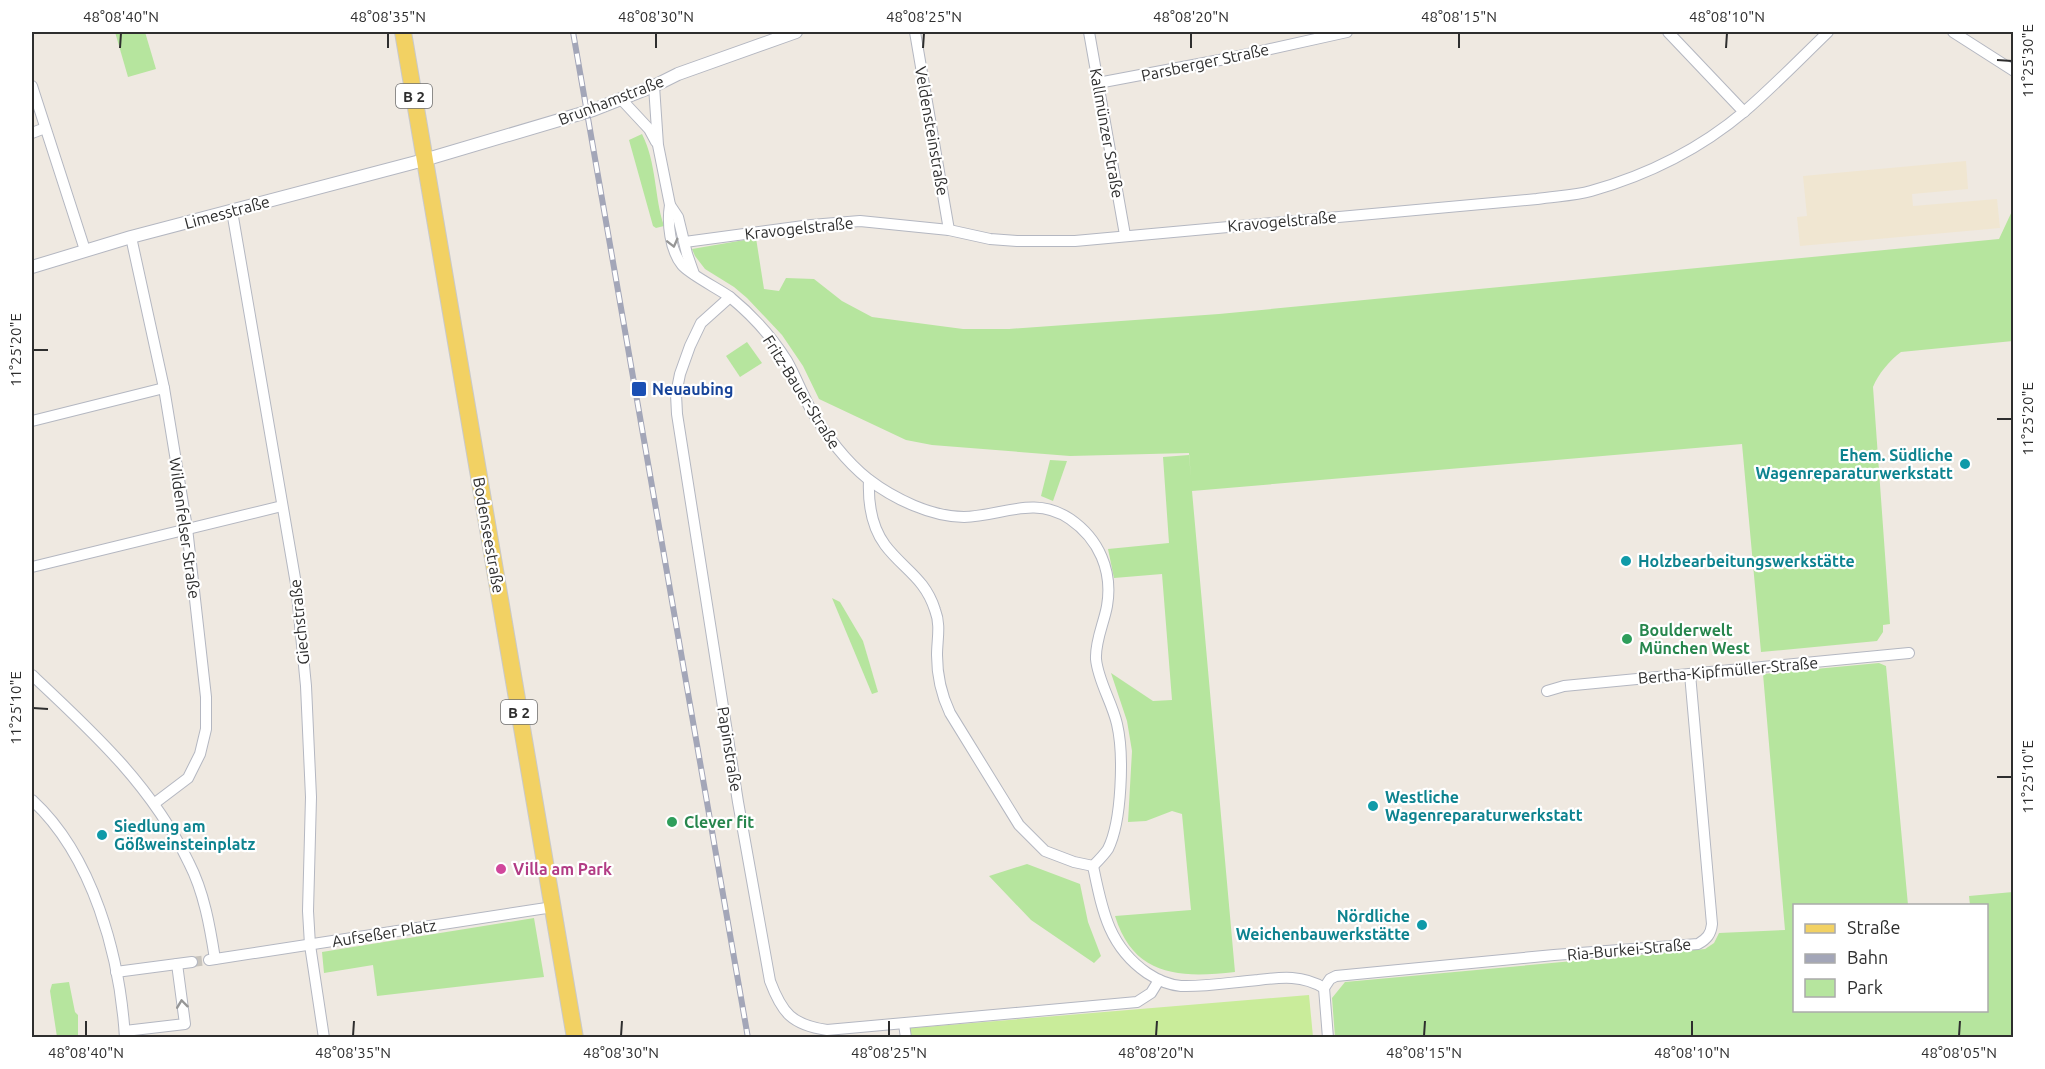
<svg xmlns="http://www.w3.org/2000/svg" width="2045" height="1069" font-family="Ubuntu,sans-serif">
<rect width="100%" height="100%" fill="#efe9e1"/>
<path fill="#f0e6d1" d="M1966 161 1968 189 1912 194 1913 206 1997 199 2000 228 1800 246 1797 217 1807 216 1803 176Z"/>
<g fill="#b6e59e">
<path d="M115 32H145L156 69 128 77Z"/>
<path d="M642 134C657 164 654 196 664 226L656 228 653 226 629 140Z"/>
<path d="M2013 209V341L1901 352C1890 360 1878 374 1873 387L1890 624 1883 625V632L1877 641 1761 652 1742 444 1192 491 1235 972C1180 978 1134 977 1115 916L1191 910 1182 814 1172 811 1146 821 1128 822 1132 751 1127 721 1111 673 1153 701 1172 700 1162 574 1114 578 1108 549 1169 543 1163 457 1189 455 1191 478 1189 453 1070 456 932 445 906 440 819 399 803 366 782 335 747 298 734 287 705 269 695 256 692 249 756 238 764 289 779 291 786 278 814 279 842 301 872 317 963 329H1009L1219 314 1999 239Z"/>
<path d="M747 342 762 363 740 377 726 356Z"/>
<path d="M1050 460 1067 461 1053 501 1041 496Z"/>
<path d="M832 598 840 602 863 641 878 692 872 694Z"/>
<path d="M1879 663 1886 666 1908 905 1794 906V1010H1986V906L1970 905 1969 896 2013 892V1037H1335L1332 998 1345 982 1705 949 1714 943 1719 933 1785 930 1763 674Z"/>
<path d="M1027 864 1080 884 1088 922 1101 956 1094 963 1031 920 989 876Z"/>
<path d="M534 918 544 977 377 996 373 965 324 973 322 952Z"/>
<path d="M69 982 75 1012 78 1015V1037H57L50 991 52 984Z"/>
</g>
<path fill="#c9ec9a" d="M1309 995 1313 1037 902 1038 900 1029Z"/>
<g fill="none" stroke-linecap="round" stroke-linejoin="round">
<path stroke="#c8c4bd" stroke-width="10" stroke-dasharray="10 5" stroke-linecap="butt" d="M192 962 209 960"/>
<g stroke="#b4b7c1" stroke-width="12">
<g id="minor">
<path d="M915 32 949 230"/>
<path d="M1089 32 1125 235"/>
<path d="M1668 32 1744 112"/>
<path d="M1953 32 2014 71"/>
<path d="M1098 83 1225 59 1347 32"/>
<path d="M32 86 85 250"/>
<path d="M654 86 658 145 670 205 678 217 687 254 694 274"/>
<path d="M621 99 649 129 656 142"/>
<path d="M32 133 45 128"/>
<path d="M670 205C667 223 670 250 682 265 689 274 719 289 730 297L701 323 690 346 680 374 676 394 677 414 738 802 770 981C782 1013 792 1025 827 1030L1137 1002 1151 993 1159 980"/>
<path d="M232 211 296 584 306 686 311 797 308 911 310 945 324 1038"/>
<path d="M131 237 164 388 187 528 206 697V729L200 754 188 778 155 803"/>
<path d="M685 242 811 225 860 221 949 230 990 239 1017 241H1075L1537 199C1554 196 1574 196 1591 191 1648 175 1700 149 1745 111 1774 86 1801 58 1828 32"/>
<path d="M730 297C752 315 772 337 787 361 795 375 801 391 809 406 825 434 843 459 868 479 894 499 932 517 964 517 1002 516 1034 495 1070 519 1099 539 1113 571 1107 606 1104 623 1095 641 1096 659 1098 681 1112 702 1117 724 1124 754 1122 821 1108 849 1104 855 1098 861 1093 866"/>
<path d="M32 421 164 388"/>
<path d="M869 480C868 503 871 526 885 545 903 569 925 578 935 610 941 625 937 640 937 655 937 676 941 694 950 713L1019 825 1045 851 1074 862 1093 866"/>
<path d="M32 567 282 506"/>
<path d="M32 675C93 732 152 786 189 863 204 892 210 927 215 959"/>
<path d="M1547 691 1564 686 1909 653"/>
<path d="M32 800C93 856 120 956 125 1038"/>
<path d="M1093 866C1102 909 1108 946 1147 973 1156 979 1169 985 1181 986 1206 987 1233 982 1258 980 1282 977 1303 975 1324 988"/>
<path d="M209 960 553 907"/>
<path d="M116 972 192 962"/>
<path d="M1324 988 1330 979 1336 976 1554 955 1698 944C1707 939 1711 934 1712 924L1690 674"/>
<path d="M1324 988 1328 1038"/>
<path d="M904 1024 906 1038"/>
<path d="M125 1031 185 1024 177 964"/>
</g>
</g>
<g stroke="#b4b7c1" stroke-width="14">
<path id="tertiary" d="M32 267 131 237 424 160 593 110 654 86 678 74 796 32"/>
</g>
<g stroke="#c9c9c9" stroke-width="18">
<path id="primary" d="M403 32 575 1038"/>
</g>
<use href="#minor" stroke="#fff" stroke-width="10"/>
<use href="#tertiary" stroke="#fff" stroke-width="12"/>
<use href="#primary" stroke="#f2d163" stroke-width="16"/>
<g stroke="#a3a6b8" stroke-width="6">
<path id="rail" d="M573 32 748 1038"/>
</g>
<use href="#rail" stroke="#fff" stroke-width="4" stroke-dasharray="11" stroke-linecap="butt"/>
</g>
<defs><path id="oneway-chevron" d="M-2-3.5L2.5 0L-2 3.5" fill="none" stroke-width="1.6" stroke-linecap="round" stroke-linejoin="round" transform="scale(1.5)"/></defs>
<g stroke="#969696">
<use href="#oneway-chevron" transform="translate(673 243) rotate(76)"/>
<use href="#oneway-chevron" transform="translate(182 1004) rotate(-97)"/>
</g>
<path fill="none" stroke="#2e2e2e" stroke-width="2" d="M120 48 121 33M388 48V33M656 48V33M923 48 924 33M1191 48V33M1459 48V33M1726 48 1727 33M1997 60 2012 61M33 350H48M1997 419H2012M33 708 48 709M1997 777H2012M86 1036V1021M353 1036 354 1021M621 1036 622 1021M889 1036V1021M1156 1036 1157 1021M1424 1036 1425 1021M1692 1036V1021M1959 1036 1960 1021"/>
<rect fill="#1a4fb4" stroke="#fff" stroke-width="2" x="631" y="381" width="16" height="16" rx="3"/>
<g fill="#0f9aa8" stroke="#fff" stroke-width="2">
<circle cx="1965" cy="464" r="6"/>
<circle cx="1626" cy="561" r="6"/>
<circle cx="1373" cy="806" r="6"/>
<circle cx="102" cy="835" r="6"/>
<circle cx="1422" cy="925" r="6"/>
</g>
<g fill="#2e9e5b" stroke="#fff" stroke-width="2">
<circle cx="1627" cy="639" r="6"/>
<circle cx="672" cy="822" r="6"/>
</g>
<circle fill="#d1479c" stroke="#fff" stroke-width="2" cx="501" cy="869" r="6"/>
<g text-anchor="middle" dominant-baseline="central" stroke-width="4.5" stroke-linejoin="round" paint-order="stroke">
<g fill="#fff" stroke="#6d6d6d" stroke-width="1.5">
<rect x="396" y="84" width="36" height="24" rx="4.5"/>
<rect x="501" y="700" width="36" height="24" rx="4.5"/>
</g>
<g font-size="15" font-weight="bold" fill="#2e2e2e">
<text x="414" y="96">B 2</text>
<text x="519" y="712">B 2</text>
</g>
<g font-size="16" fill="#2e2e2e" stroke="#fff">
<text transform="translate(1205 62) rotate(-12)">Parsberger Straße</text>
<text transform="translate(611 100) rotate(-21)">Brunhamstraße</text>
<text transform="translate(932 131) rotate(80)">Veldensteinstraße</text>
<text transform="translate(1107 133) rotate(80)">Kallmünzer Straße</text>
<text transform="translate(227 212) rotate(-15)">Limesstraße</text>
<text transform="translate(1282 221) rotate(-5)">Kravogelstraße</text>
<text transform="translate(799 228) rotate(-6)">Kravogelstraße</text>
<text transform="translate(802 392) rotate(58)">Fritz-Bauer-Straße</text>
<text transform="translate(185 528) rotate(82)">Wildenfelser Straße</text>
<text transform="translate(489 535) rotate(80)">Bodenseestraße</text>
<text transform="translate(299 622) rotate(-96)">Giechstraße</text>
<text transform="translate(1728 670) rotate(-5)">Bertha-Kipfmüller-Straße</text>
<text transform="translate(730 749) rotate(81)">Papinstraße</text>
<text transform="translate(384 933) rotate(-9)">Aufseßer Platz</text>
<text transform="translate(1629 949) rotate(-5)">Ria-Burkei-Straße</text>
</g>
<g font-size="16" font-weight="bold" fill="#164399" stroke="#fff" text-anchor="start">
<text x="652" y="389">Neuaubing</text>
</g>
<g font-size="16" font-weight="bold" fill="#0d838f" stroke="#fff" text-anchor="start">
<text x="1953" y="455" text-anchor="end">Ehem. Südliche<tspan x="1953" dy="18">Wagenreparaturwerkstatt</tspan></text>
<text x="1638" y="561">Holzbearbeitungswerkstätte</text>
<text x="1385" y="797">Westliche<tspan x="1385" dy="18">Wagenreparaturwerkstatt</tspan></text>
<text x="114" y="826">Siedlung am<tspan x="114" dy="18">Gößweinsteinplatz</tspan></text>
<text x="1410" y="916" text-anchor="end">Nördliche<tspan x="1410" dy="18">Weichenbauwerkstätte</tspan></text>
</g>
<g font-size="16" font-weight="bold" fill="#27864d" stroke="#fff" text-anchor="start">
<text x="1639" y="630">Boulderwelt<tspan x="1639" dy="18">München West</tspan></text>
<text x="684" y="822">Clever fit</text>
</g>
<g font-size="16" font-weight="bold" fill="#b23c85" stroke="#fff" text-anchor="start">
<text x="513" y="869">Villa am Park</text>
</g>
</g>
<rect width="2045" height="1069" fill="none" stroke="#ffffff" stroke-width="66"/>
<rect x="1793" y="904" width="195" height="108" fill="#ffffff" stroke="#ababab" stroke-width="1.5"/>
<rect x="1805" y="924" width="30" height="9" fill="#f2d163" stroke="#ababab" stroke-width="1.5"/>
<text x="1847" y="934" font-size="18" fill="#2e2e2e">Straße</text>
<rect x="1805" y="954" width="30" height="9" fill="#a3a6b8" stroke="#ababab" stroke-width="1.5"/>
<text x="1847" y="964" font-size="18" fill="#2e2e2e">Bahn</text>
<rect x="1805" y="979" width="30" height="18" fill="#b6e59e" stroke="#ababab" stroke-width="1.5"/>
<text x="1847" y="994" font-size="18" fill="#2e2e2e">Park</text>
<rect x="33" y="33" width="1979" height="1003" fill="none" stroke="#2e2e2e" stroke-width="2"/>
<g font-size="15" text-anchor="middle" fill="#2e2e2e">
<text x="121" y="22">48°08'40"N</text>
<text x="388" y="22">48°08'35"N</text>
<text x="656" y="22">48°08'30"N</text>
<text x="924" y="22">48°08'25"N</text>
<text x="1191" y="22">48°08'20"N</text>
<text x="1459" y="22">48°08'15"N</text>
<text x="1727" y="22">48°08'10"N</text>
<text transform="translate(2028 61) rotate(-90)" y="5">11°25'30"E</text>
<text transform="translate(16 350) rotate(-90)" y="5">11°25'20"E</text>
<text transform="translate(2028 419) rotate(-90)" y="5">11°25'20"E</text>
<text transform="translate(16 708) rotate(-90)" y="5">11°25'10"E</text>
<text transform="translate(2028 777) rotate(-90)" y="5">11°25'10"E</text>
<text x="86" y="1058">48°08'40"N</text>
<text x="353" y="1058">48°08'35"N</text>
<text x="621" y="1058">48°08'30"N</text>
<text x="889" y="1058">48°08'25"N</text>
<text x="1156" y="1058">48°08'20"N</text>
<text x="1424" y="1058">48°08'15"N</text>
<text x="1692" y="1058">48°08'10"N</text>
<text x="1959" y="1058">48°08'05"N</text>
</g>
</svg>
